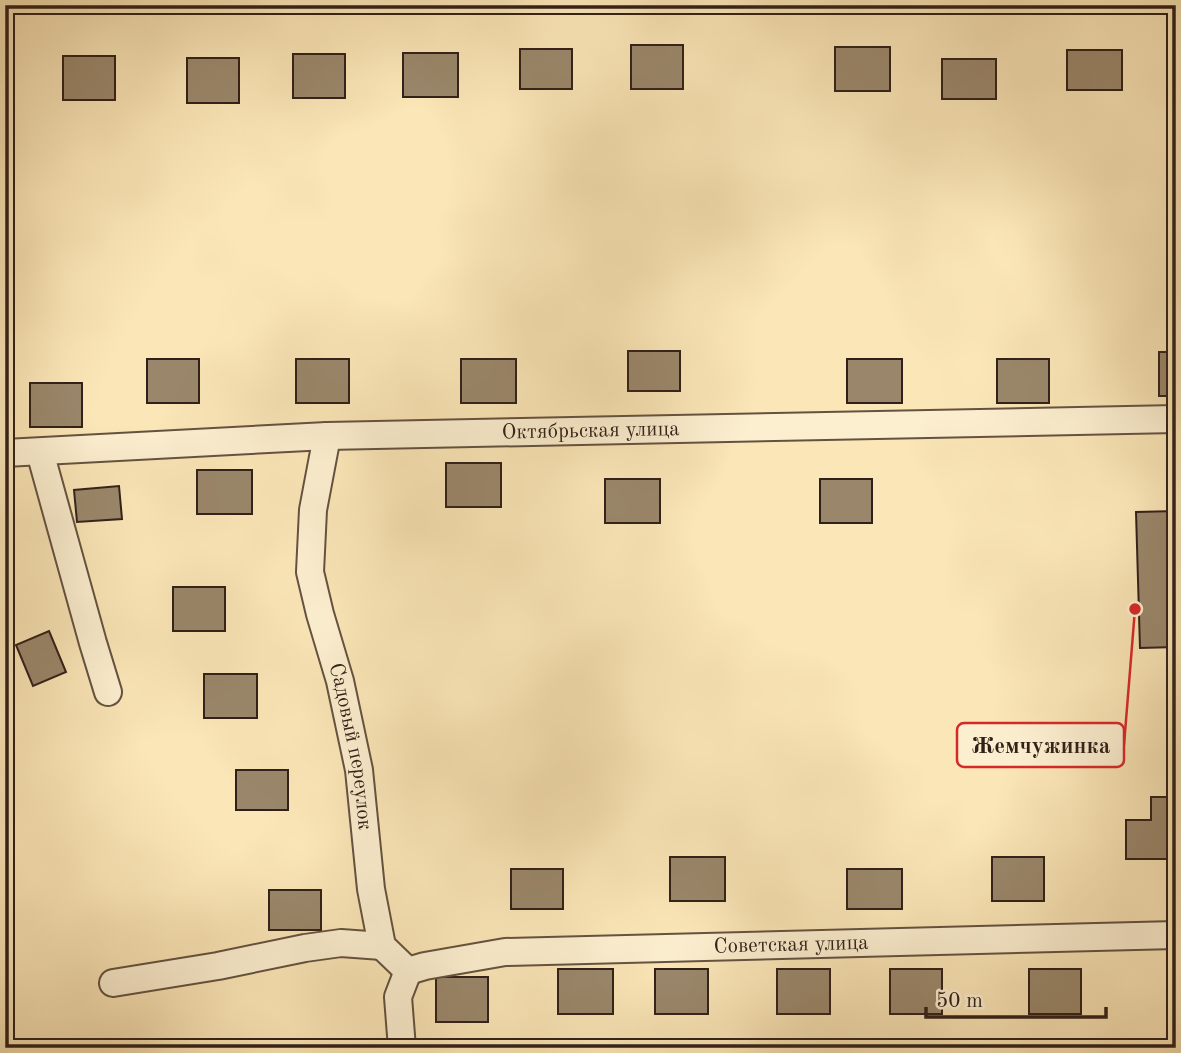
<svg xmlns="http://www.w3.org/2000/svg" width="1181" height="1053" font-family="'Old Standard TT',serif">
<rect width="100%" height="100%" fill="#fbe6b7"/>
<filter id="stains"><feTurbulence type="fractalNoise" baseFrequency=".00286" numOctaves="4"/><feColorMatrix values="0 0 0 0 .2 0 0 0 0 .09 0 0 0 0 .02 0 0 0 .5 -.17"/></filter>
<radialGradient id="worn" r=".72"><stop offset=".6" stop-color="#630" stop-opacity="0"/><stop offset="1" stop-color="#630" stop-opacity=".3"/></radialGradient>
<g fill="#9a876b" stroke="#312019" stroke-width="2">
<rect x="631" y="45" width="52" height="44"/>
<rect x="835" y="47" width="55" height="44"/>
<rect x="520" y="49" width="52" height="40"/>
<rect x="1067" y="50" width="55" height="40"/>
<rect x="403" y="53" width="55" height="44"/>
<rect x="293" y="54" width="52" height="44"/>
<rect x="63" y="56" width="52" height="44"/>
<rect x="187" y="58" width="52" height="45"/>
<rect x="942" y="59" width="54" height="40"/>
<rect x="628" y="351" width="52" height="40"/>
<rect x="1159" y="352" width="17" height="44"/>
<rect x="147" y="359" width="52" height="44"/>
<rect x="296" y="359" width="53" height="44"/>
<rect x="461" y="359" width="55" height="44"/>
<rect x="847" y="359" width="55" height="44"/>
<rect x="997" y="359" width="52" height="44"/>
<rect x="30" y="383" width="52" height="44"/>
<rect x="446" y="463" width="55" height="44"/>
<rect x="197" y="470" width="55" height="44"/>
<rect x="605" y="479" width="55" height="44"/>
<rect x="820" y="479" width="52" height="44"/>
<path d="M119 486 122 519 77 522 74 490Z"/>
<path d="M1176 511V647L1140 648 1136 512Z"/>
<rect x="173" y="587" width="52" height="44"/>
<path d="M49 631 66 672 33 686 16 645Z"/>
<rect x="204" y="674" width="53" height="44"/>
<rect x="236" y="770" width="52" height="40"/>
<path d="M1151 797H1176V859H1126V820H1151Z"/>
<rect x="670" y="857" width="55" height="44"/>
<rect x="992" y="857" width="52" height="44"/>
<rect x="511" y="869" width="52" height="40"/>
<rect x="847" y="869" width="55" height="40"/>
<rect x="269" y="890" width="52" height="40"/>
<rect x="1174" y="961" width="2" height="44"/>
<rect x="558" y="969" width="55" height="45"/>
<rect x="655" y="969" width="53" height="45"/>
<rect x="777" y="969" width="53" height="45"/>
<rect x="890" y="969" width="52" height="45"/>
<rect x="1029" y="969" width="52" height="45"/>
<rect x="436" y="977" width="52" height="45"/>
</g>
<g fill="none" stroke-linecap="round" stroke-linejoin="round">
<g stroke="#645240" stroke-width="30">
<g id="minor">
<path id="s1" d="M327 436 313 510 310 572 320 614 340 681 359 770 371 889 382 946 408 971"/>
<path d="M40 452 93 643 108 692"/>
<path id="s2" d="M5 453 327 436 1176 419"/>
<path id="s3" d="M408 971 425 966 505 952 1176 935"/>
<path d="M113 983 218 966 305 948 341 943 382 946"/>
<path d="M402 1048 398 997 408 971"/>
</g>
</g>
<use href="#minor" stroke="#fcefd0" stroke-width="26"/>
</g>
<g text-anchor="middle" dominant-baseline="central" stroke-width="5" stroke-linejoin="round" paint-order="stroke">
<g font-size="21" fill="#312019" stroke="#fcefd0">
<text stroke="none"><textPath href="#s2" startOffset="586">Октябрьская улица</textPath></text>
<text stroke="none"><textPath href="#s1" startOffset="317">Садовый переулок</textPath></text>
<text stroke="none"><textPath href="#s3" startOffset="385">Советская улица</textPath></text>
</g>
</g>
<path fill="none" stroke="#d62828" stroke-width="2.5" d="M1135 609L1124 745"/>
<circle fill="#d62828" stroke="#fcefd0" stroke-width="2.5" cx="1135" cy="609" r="7"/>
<rect fill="#fcefd0" stroke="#d62828" stroke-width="2.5" x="957" y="723" width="167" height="44" rx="7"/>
<g font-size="23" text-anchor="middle" font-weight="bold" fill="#312019">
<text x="1041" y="753">Жемчужинка</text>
</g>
<rect width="1181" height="1053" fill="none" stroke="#fbe6b7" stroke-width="28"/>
<rect x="7" y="7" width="1167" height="1039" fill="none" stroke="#312019" stroke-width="3.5"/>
<rect x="14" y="14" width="1153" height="1025" fill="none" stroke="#312019" stroke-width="2"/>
<path d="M926 1007v10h180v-10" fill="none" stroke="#312019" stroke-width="3.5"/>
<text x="936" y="1007" font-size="21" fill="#312019" stroke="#fcefd0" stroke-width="5" paint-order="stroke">50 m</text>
<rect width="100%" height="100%" filter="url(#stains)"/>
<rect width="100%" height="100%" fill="url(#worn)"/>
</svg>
